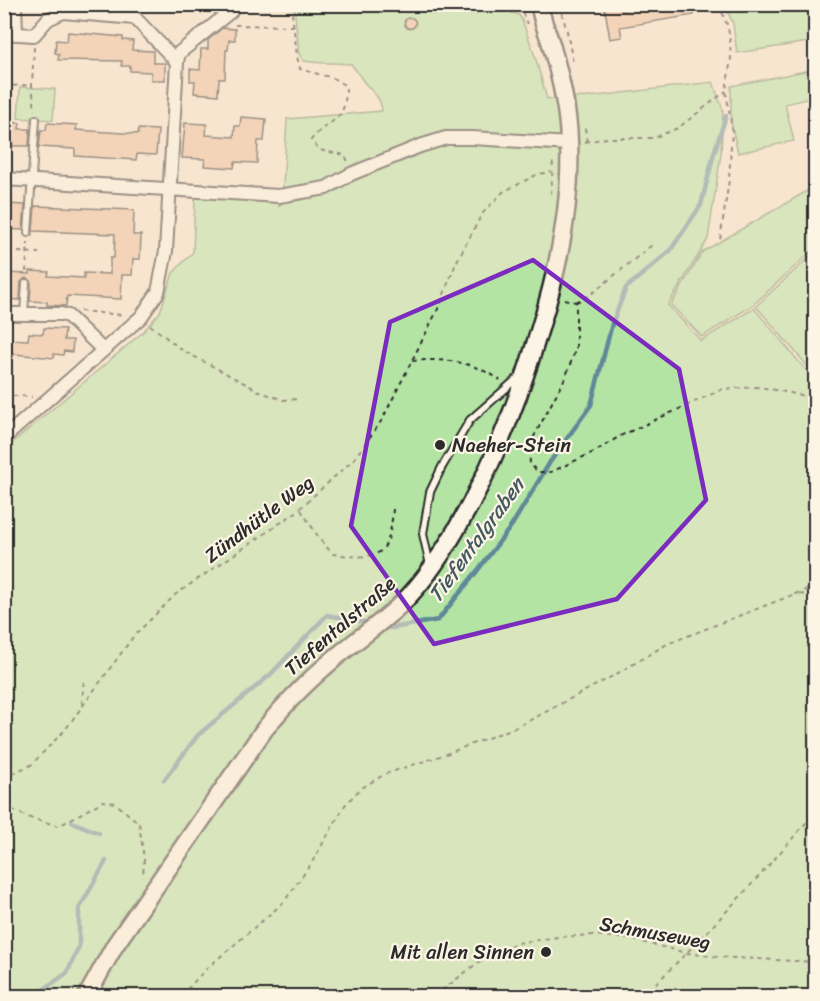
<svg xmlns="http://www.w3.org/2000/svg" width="820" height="1001" font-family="Sriracha,sans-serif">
<rect width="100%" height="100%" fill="#f8e5cf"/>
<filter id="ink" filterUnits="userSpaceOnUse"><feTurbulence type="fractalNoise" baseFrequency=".0167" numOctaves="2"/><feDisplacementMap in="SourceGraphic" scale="12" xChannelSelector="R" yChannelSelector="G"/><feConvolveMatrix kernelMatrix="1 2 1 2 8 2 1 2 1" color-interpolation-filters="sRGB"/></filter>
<g filter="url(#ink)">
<g fill="#b3e4a4" stroke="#6f8868" stroke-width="1.5">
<path d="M294 5H508L512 13 519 15 522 20 535 56 547 99 589 97 713 82 723 110 721 154 708 239 668 305 701 341 754 308 815 381V996H5L4 450 143 332 160 312 173 273 193 252 195 197 280 203 278 207 282 203 287 119 382 111C380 95 374 95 365 83 360 77 356 70 351 64 335 62 319 64 304 61L299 54Z"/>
<path d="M725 5H815V41L737 53 733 24Z"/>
<path d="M815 69V97L785 104 794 141 738 153 731 123V86Z"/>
<path d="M20 87 55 89 53 120 18 118Z"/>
<path d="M815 188V248L753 305 702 337 671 305 702 252 807 191Z"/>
<path d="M815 252V375L756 306Z"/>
</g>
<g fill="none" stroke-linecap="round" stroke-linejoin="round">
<g stroke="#5e8998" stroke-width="4.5">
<path d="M384 626 392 628 438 620 478 570 512 525 550 462 591 405 612 324 626 288 670 251 701 205 714 153 726 116"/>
<path d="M164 780 198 735 270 675 327 615 370 623"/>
<path d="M72 822 99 833"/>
<path d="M34 996 67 973 79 946V909L106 861"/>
</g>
</g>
<g fill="#edbf9d" stroke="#2b2b2b" stroke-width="1.5">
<path d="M604 4H621L622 10 657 4H692L694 15 620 27 622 37 610 39Z"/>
<circle cx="410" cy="23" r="5.5"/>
<path d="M222 28 235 29V40H229L228 50H226L225 79H219L218 95 194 93 195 81H190V69L200 70 201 49H208V40Z"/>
<path d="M68 32 123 37V40L133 41 132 50 153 51V63H165V80H151V72L130 71V66H121L122 61 58 60 59 54 55 53 56 40 67 41Z"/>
<path d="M241 117 266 119 264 141H258L257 163 235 162 234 168 204 166 205 159 182 158 185 123 207 124 206 135 234 137 235 126H240Z"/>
<path d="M4 122 20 123 19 129H30L29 146H4Z"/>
<path d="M47 123 77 125 76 130 138 134V129L158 130 156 155 137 154 136 160 75 156V149L39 147 41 130H46Z"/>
<path d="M4 204 25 205 23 230 4 229Z"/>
<path d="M35 206 134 210 133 235H141L140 259H133L132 275H122L121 299 67 296 66 306 47 305V302L30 301 31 283 29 279 26 278 21 282 20 300 4 299V273L30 274V271L49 272 48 276 84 278V273L110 274V258H114L115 234 33 231Z"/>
<path d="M44 328 65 329 64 340H73L72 352 64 351 63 355 54 354V358L4 353V339L28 340 29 333 43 334Z"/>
</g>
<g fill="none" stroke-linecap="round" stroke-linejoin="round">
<g stroke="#2b2b2b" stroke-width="10">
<g id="service">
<path d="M28 233 36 119"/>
<path d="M24 314 26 283"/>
<path d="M430 565 423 534 430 492 442 467 470 420 520 376"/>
</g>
</g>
<g stroke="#2b2b2b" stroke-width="16">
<g id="minor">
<path d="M15 4 16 34"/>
<path d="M4 33 34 35 48 19 63 12 135 18 177 62"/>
<path d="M4 179 279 196 326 188 351 174 420 146 446 138H472L570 144"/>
<path d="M4 314H61L68 316 103 350"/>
<path d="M4 438 141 317 158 292 166 251 177 62 179 53 231 11"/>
</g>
</g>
<g stroke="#2b2b2b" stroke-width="21">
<path id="tertiary" d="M87 996 115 945 264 730C290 697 319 670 351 645 371 629 393 614 410 595 434 569 453 536 470 505 500 448 522 390 540 328 559 267 572 205 569 141 568 108 560 76 551 44 547 31 540 17 540 4"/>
</g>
<g stroke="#2b2b2b" stroke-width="2" stroke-dasharray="4.5 4.5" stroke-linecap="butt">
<path d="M291 4 297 56 300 69 333 78 346 86C346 126 331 115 311 140L319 150 345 155 348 162"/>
<path d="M519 4 527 24"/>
<path d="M559 4 567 31 573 63"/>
<path d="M719 4 728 27 730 43 731 58 726 91 732 130 729 180 720 240"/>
<path d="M486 13 519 5"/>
<path d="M235 25 294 26"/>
<path d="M34 47 32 85 35 110"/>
<path d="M4 86 32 85"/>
<path d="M585 128 587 142"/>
<path d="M585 142 607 138H653L678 128 726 91"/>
<path d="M551 194 553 161"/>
<path d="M18 252 39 253"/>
<path d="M26 272 28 242"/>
<path d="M564 299 576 302V348L566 376 529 446 530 464 538 472H551L596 451 620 436 723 389 760 387 816 398"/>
<path d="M576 302 590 295 652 245"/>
<path d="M80 311 122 315"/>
<path d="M150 325 182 350 261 392 283 400 300 399"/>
<path d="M412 361C445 358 472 361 500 380"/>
<path d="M4 395 32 397"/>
<path d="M301 510 321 541 333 554C380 560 389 558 393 509"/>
<path d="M816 586 795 594 816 595"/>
<path d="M82 704 84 677"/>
<path d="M4 777 31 765 65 730 133 637 176 594 295 513 354 459 382 420 439 307 456 263 482 214 503 192 538 174 551 172"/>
<path d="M4 806 30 818 59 826 103 801 115 803 139 823 144 859 143 877"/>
<path d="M181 996 206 969 283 903 311 864 345 805 360 789 385 774 446 754 519 726 613 676 667 644 795 594"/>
<path d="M435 996 485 957 517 943 558 937 593 935 630 939 687 953 717 957 816 962"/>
<path d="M643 996C703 938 761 876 816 811"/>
</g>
<use href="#service" stroke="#fcf5e5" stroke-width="6"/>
<use href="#minor" stroke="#fcf5e5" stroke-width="12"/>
<use href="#tertiary" stroke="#fcf5e5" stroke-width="16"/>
</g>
</g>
<path d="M0 0H820V1001H0ZM533 260 679 369 706 500 617 599 434 644 351 526 390 322Z" fill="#f8e5cf" fill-opacity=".55" fill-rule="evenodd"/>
<path fill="none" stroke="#7b2cbf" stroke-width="4.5" stroke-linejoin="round" d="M533 260 679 369 706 500 617 599 434 644 351 526 390 322Z"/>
<g fill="#2b2b2b" stroke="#fcf5e5" stroke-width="2">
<circle cx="440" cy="445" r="6"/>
<circle cx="546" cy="952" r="6"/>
</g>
<g text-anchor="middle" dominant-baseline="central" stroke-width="4.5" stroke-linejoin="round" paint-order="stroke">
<g font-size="20" fill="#2b2b2b" stroke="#fcf5e5" text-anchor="start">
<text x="452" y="445">Naeher-Stein</text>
<text x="534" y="952" text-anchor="end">Mit allen Sinnen</text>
</g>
<g font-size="20" fill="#2b2b2b" stroke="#fcf5e5">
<text transform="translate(259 519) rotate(-37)">Zündhütle Weg</text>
<text transform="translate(340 626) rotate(-41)">Tiefentalstraße</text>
<text transform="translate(655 933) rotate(10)">Schmuseweg</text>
</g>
<g font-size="21" font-style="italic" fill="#445a62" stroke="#fcf5e5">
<text transform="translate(476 540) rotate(-54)">Tiefentalgraben</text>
</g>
</g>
<rect width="820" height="1001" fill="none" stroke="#fcf5e5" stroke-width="24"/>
<rect x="12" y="12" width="796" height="977" fill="none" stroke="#2b2b2b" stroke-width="2" filter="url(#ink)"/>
</svg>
